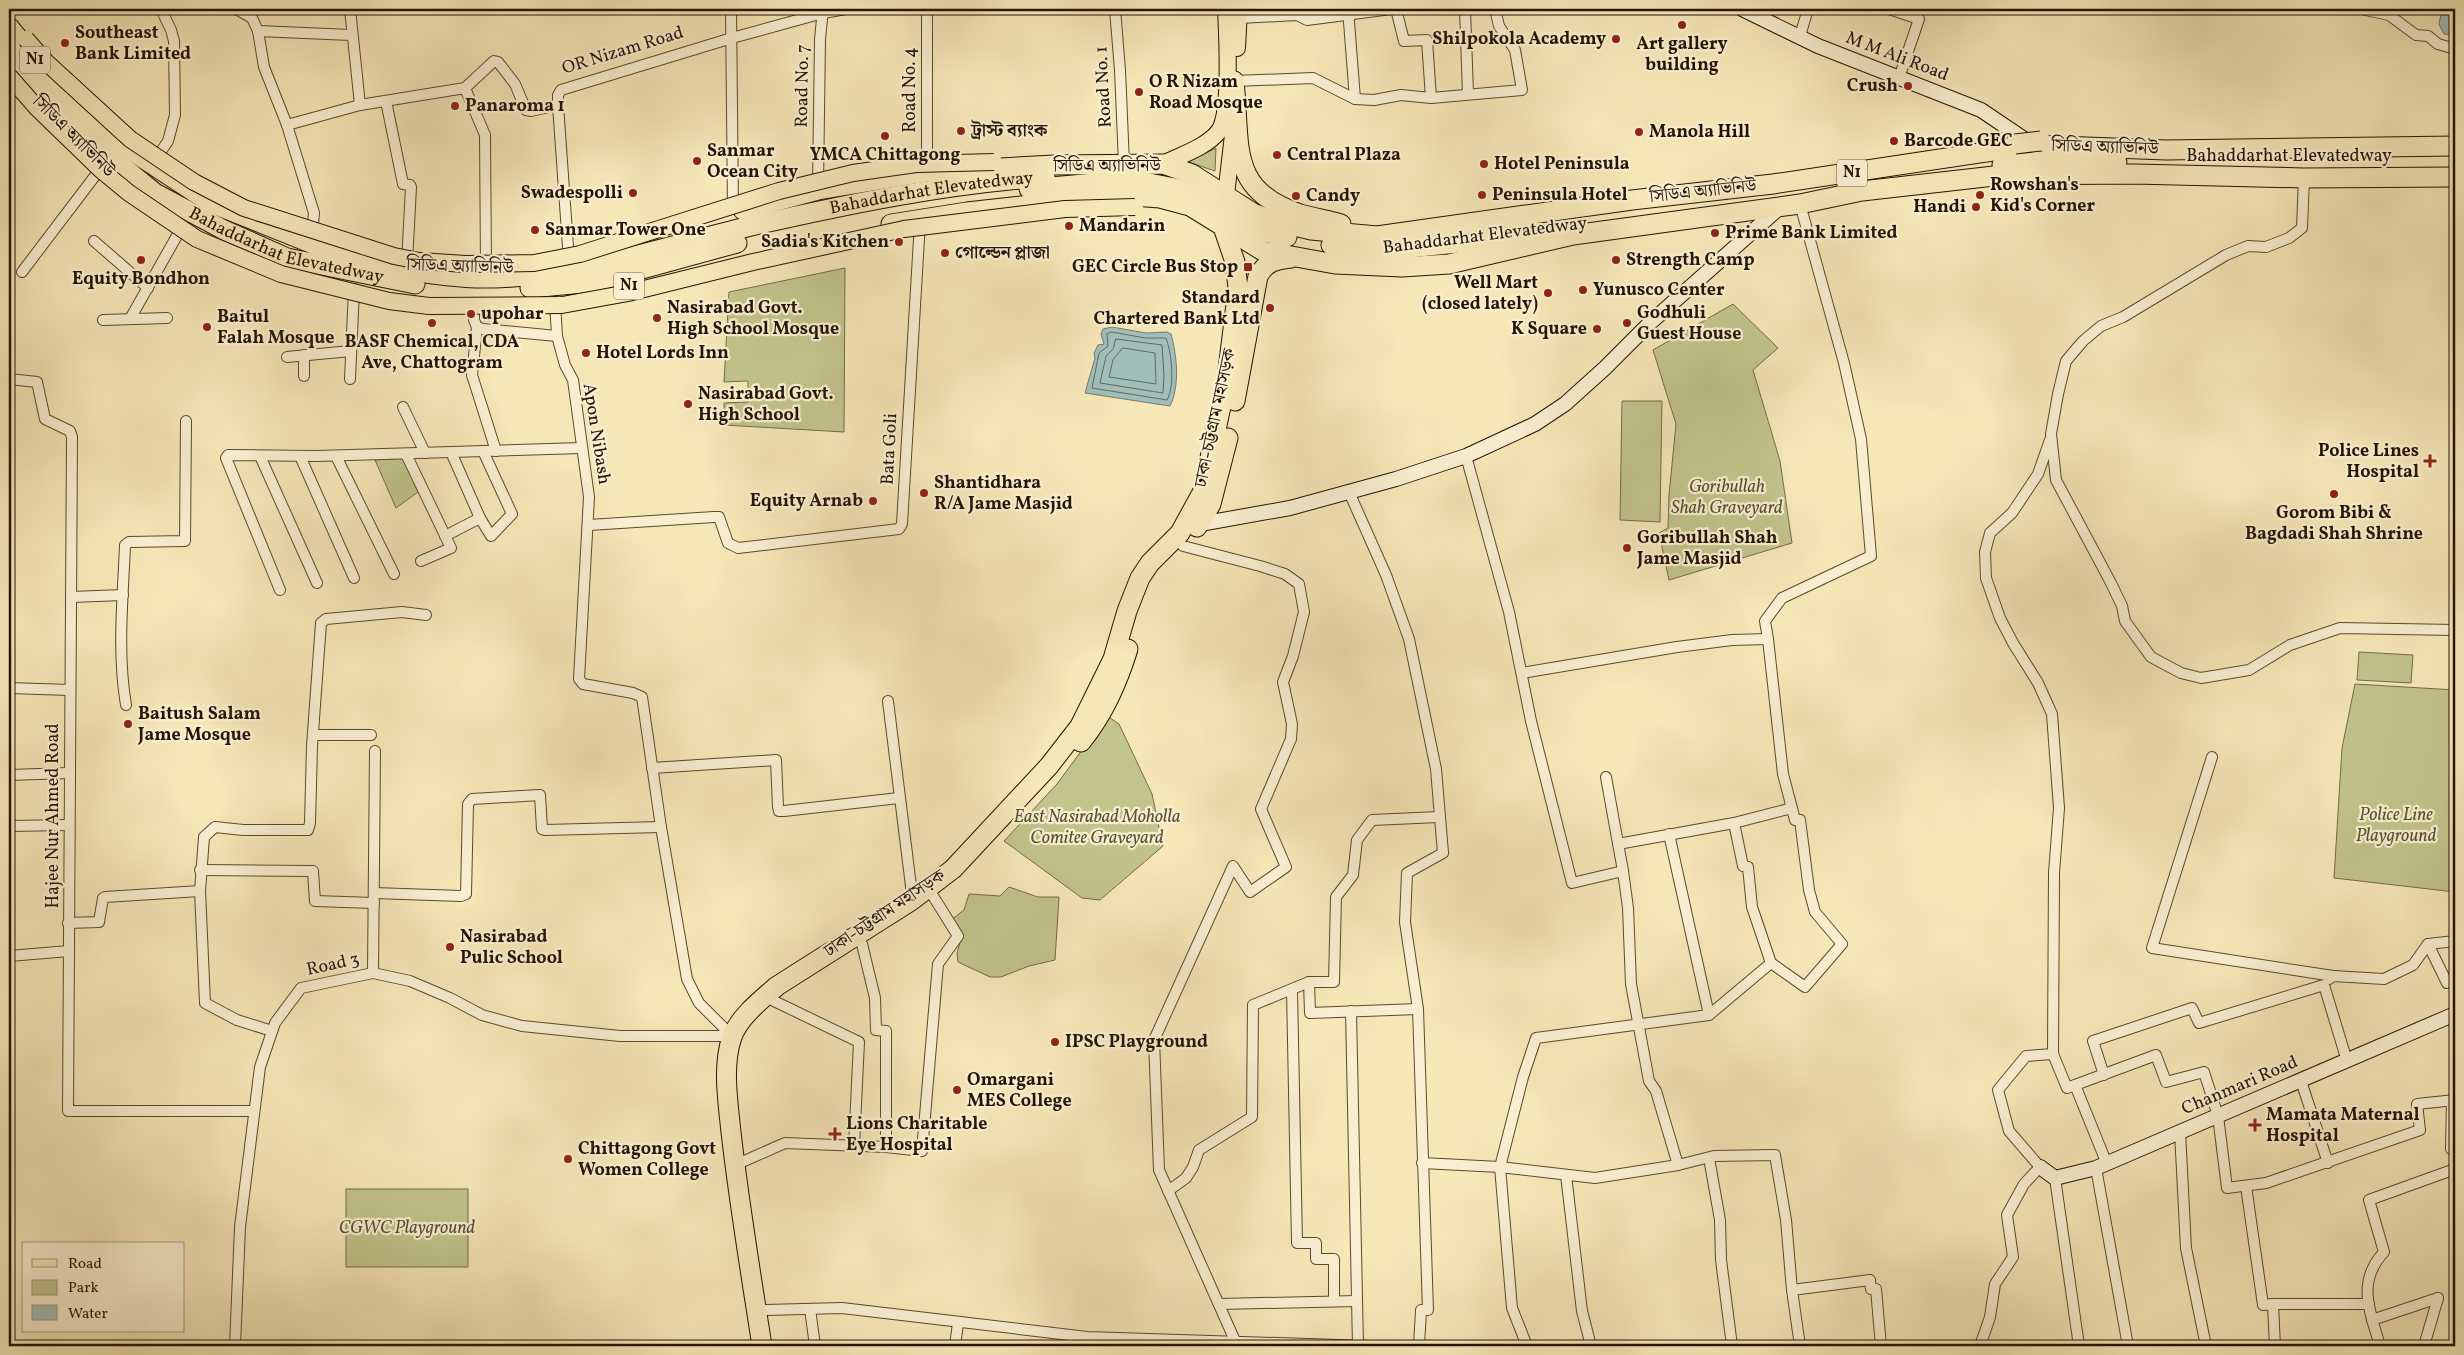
<svg xmlns="http://www.w3.org/2000/svg" width="2464" height="1355" font-family="Vollkorn,'Noto Serif Bengali',serif">
<rect width="100%" height="100%" fill="#f6e7b7"/>
<filter id="stains"><feTurbulence type="fractalNoise" baseFrequency=".004" numOctaves="4"/><feColorMatrix values="0 0 0 0 .2 0 0 0 0 .09 0 0 0 0 .02 0 0 0 .5 -.17"/></filter>
<radialGradient id="worn" r=".72"><stop offset=".6" stop-color="#630" stop-opacity="0"/><stop offset="1" stop-color="#630" stop-opacity=".3"/></radialGradient>
<g fill="#c1c48b" stroke="#726c48">
<path d="M1216 148 1215 171 1188 162Z"/>
<path d="M845 268 844 432 724 425V403L748 402V381L724 382 729 292Z"/>
<path d="M1733 304 1778 348 1753 370 1780 461 1792 543 1669 580 1659 533 1668 528 1669 495 1676 424 1653 350Z"/>
<path d="M1622 401H1662L1660 522 1620 520Z"/>
<path d="M404 458 418 492 396 508 375 460Z"/>
<path d="M2359 652 2413 655 2411 683 2357 680Z"/>
<path d="M2355 684 2455 690V892L2334 878 2342 748Z"/>
<path d="M1107 716 1119 724 1152 794 1163 846 1100 900 1082 898 1004 841 1057 784Z"/>
<path d="M1009 887 1038 897H1059L1055 960 1029 966 1001 977H990L958 962 957 953 961 939 951 920 964 910 969 894 1000 896Z"/>
<rect x="346" y="1189" width="122" height="78"/>
</g>
<g fill="#a1beb9" stroke="#6f7a71">
<path d="M2442 9H2455V36L2444 34 2439 24Z"/>
<path d="M1112 327 1146 333 1167 332 1171 334C1177 356 1180 386 1170 406L1085 393 1095 358 1094 353 1098 345 1104 344 1101 334 1103 329Z"/>
</g>
<g fill="none" stroke-linecap="round" stroke-linejoin="round">
<g stroke="#62695f" stroke-width="1">
<path d="M1112 332 1145 338H1166C1172 354 1175 385 1167 400L1092 388 1099 353 1108 346 1107 334Z"/>
<path d="M1116 339 1162 345 1164 376 1163 393 1100 383 1106 356 1113 349Z"/>
<path d="M1123 348 1155 353 1156 384 1109 377 1113 360Z"/>
</g>
<g stroke="#584932" stroke-width="12">
<g id="street">
<path d="M236 9 252 18 258 31 264 67 287 125 314 213 312 235"/>
<path d="M350 9 360 105"/>
<path d="M731 9 733 209"/>
<path d="M1115 9 1120 70 1124 164"/>
<path d="M1348 9 1355 99"/>
<path d="M1396 9 1404 41 1427 40 1431 98"/>
<path d="M1465 9 1468 94"/>
<path d="M1889 9 1919 19 1899 78"/>
<path d="M2361 9 2389 15 2416 35 2428 36 2438 44 2455 49"/>
<path d="M1239 18 1297 15 1307 20 1391 9"/>
<path d="M258 31 351 35"/>
<path d="M1800 36 1808 9"/>
<path d="M1234 81 1313 78 1355 99 1374 100 1401 95 1431 98 1522 90 1515 50 1499 26 1495 9"/>
<path d="M465 88 485 135 486 268"/>
<path d="M386 101 403 184 410 185 411 187 407 263"/>
<path d="M287 125 360 105 465 88 494 61 498 62 515 84 526 110 531 111 558 105"/>
<path d="M154 162 168 141 175 115 174 41 171 30 161 9"/>
<path d="M927 168V9"/>
<path d="M2304 178 2302 228 2289 238 2266 247 2248 246 2226 255 2123 317 2101 326 2083 341 2066 361 2058 394 2051 434 2056 480 2111 583 2122 606 2125 621 2151 657 2181 673 2201 678 2249 670 2290 645 2340 628 2455 630"/>
<path d="M818 185 820 39 823 9"/>
<path d="M94 241 148 288"/>
<path d="M569 261 558 105V95L561 90 732 38 823 13 846 9"/>
<path d="M22 272 101 168"/>
<path d="M555 302 557 336"/>
<path d="M474 303V320L477 327 483 329 557 336 565 365 573 380 589 497 579 679 583 684 633 693 642 697 661 827 687 979 699 1003 732 1036"/>
<path d="M130 319 183 225"/>
<path d="M103 320 167 318"/>
<path d="M477 327 472 375 496 451"/>
<path d="M304 355V376"/>
<path d="M287 357 351 351"/>
<path d="M9 379 37 382 45 419 70 431 72 437 68 1111H254"/>
<path d="M350 379 354 289"/>
<path d="M403 407 425 453"/>
<path d="M2050 440 2038 474 2012 513 1990 533 1985 552 1986 578 2000 618 2013 643 2038 683 2052 714 2059 808 2054 873 2053 1054 2067 1088 2075 1085 2107 1164"/>
<path d="M451 452 480 518 491 536 512 514 483 451"/>
<path d="M406 454 451 548 421 561"/>
<path d="M260 456 317 583"/>
<path d="M300 456 354 578"/>
<path d="M336 456 394 574"/>
<path d="M1466 456 1509 612 1531 721 1572 883 1623 871 1628 908 1631 984 1649 1081 1656 1091 1678 1165 1714 1156 1775 1155 1786 1220 1792 1290 1800 1346"/>
<path d="M1349 492 1386 575 1409 639 1436 769 1443 853 1407 873 1405 922 1418 1009 1428 1310H1421L1419 1346"/>
<path d="M589 525 714 517H719L728 543 738 548 899 529 902 524 920 222"/>
<path d="M445 536 480 518"/>
<path d="M1183 546 1260 566 1285 574 1299 584 1304 612 1293 656 1283 682 1292 724 1291 739 1261 809 1286 867 1250 892 1233 866 1154 1040 1159 1170 1236 1343"/>
<path d="M280 590 226 458 228 455 316 456 582 448"/>
<path d="M71 597 123 595"/>
<path d="M1768 639 1765 621 1782 598 1871 556 1861 439 1844 363 1800 204"/>
<path d="M1522 673 1677 647 1732 640 1768 639 1783 774 1795 820H1800L1809 890 1815 912 1842 944 1805 987 1771 963"/>
<path d="M9 688 70 690"/>
<path d="M888 701 913 902"/>
<path d="M126 705C117 652 123 598 125 545L129 542 185 541 186 421"/>
<path d="M313 735H371"/>
<path d="M2212 757 2152 948 2333 976"/>
<path d="M652 768 776 760 778 807 779 811H784L899 798"/>
<path d="M9 775 69 773"/>
<path d="M1606 777 1623 871"/>
<path d="M9 826 69 825"/>
<path d="M1618 844 1734 823 1792 808"/>
<path d="M200 870 313 871 315 901 374 903"/>
<path d="M374 893 461 896 466 894 468 804 472 799 540 795 542 829 545 830 661 827"/>
<path d="M68 923 99 922 103 898 105 897 200 891"/>
<path d="M862 944 875 998 876 1030 886 1031V1147"/>
<path d="M2428 944 2447 983 2455 981"/>
<path d="M9 956 69 951"/>
<path d="M373 973 375 751"/>
<path d="M2329 979 2333 976 2384 979 2413 965 2428 944 2455 941"/>
<path d="M1292 990 1297 1243H1316V1259H1334V1301"/>
<path d="M774 1001 859 1042 854 1146"/>
<path d="M1418 1009 1310 1013 1309 982H1334L1336 897 1353 875 1357 840 1372 820 1439 817"/>
<path d="M1351 1011 1358 1346"/>
<path d="M1709 1015 1771 963 1752 907 1748 867 1743 866 1734 823"/>
<path d="M272 1031 237 1020 205 1003 200 891 204 837 215 827 243 830H308L310 823 312 746 321 623 326 619 402 612 426 615"/>
<path d="M2104 1075 2093 1041 2192 1008 2199 1023 2324 985 2347 1061"/>
<path d="M2301 1081 2328 1163"/>
<path d="M2075 1085 2156 1055 2166 1082 2204 1072 2218 1116 2227 1188 2266 1183 2420 1130 2417 1104 2455 1100"/>
<path d="M2452 1100 2451 1149H2455"/>
<path d="M2180 1132 2186 1248 2206 1346"/>
<path d="M1709 1158 1720 1220 1721 1260 1732 1346"/>
<path d="M742 1162 785 1143 886 1147 922 1151 938 964 958 936 933 896"/>
<path d="M1422 1163 1500 1167 1595 1178 1678 1165"/>
<path d="M2096 1168 2128 1346"/>
<path d="M1566 1175 1582 1311 1591 1346"/>
<path d="M2055 1178 2079 1346"/>
<path d="M2246 1186 2263 1305 2273 1304 2275 1346"/>
<path d="M1168 1191 1186 1178 1193 1167 1199 1150 1252 1117 1253 1005 1309 982"/>
<path d="M1792 1290 1870 1280 1871 1289H1876L1881 1346"/>
<path d="M1219 1304 1357 1301"/>
<path d="M2273 1304H2369"/>
<path d="M810 1309 815 1346"/>
<path d="M765 1310 842 1308 1087 1337 1370 1346"/>
<path d="M2372 1320 2438 1298"/>
<path d="M235 1346 240 1227 260 1067 275 1023 301 988 373 973 410 981 450 998 482 1015 522 1026 620 1036H732"/>
<path d="M955 1346 958 1323"/>
<path d="M1527 1346 1512 1308 1500 1167 1523 1077 1536 1038 1709 1015 1669 834"/>
<path d="M1980 1346 1990 1317 1995 1284 2013 1257 2007 1215 2024 1184 2040 1167 2009 1131 1998 1090 2026 1056 2053 1054"/>
<path d="M2380 1346C2370 1311 2356 1282 2384 1252L2369 1200 2455 1169"/>
<path d="M2424 1346 2438 1298"/>
</g>
</g>
<g stroke="#231405" stroke-width="16">
<g id="secondary">
<path d="M1742 9 1818 46 1981 110 2033 145"/>
<path d="M1200 524 1290 508 1396 479 1466 456 1535 424 1565 404 1605 368 1651 322 1780 207"/>
<path d="M2040 1167 2055 1178 2096 1168 2455 1014"/>
</g>
</g>
<g stroke="#231405" stroke-width="18">
<g id="primary">
<path d="M1237 48 1239 9"/>
<path d="M1163 164C1181 155 1207 147 1219 131 1232 112 1227 34 1226 9"/>
<path d="M1226 195 1233 135"/>
</g>
</g>
<g stroke="#231405" stroke-width="21">
<g id="highway">
<path d="M9 27 62 92 97 128 211 203 323 248 409 266"/>
<path id="s1" d="M9 54 80 132 155 193 224 230 287 258 415 284"/>
<path d="M1234 81C1241 145 1227 190 1300 214 1314 218 1328 220 1341 224"/>
<path d="M2002 165 2045 160 2117 162"/>
<path d="M1029 189 1117 181 1144 182 1180 189 1261 231 1287 237"/>
<path d="M743 210 818 190 927 172 1054 165 1163 164 1192 174 1253 213 1270 220 1311 230 1377 236 1632 200 1773 184 2033 145 2166 150 2455 146"/>
<path d="M891 224 967 212 1120 195 1160 198 1190 206 1263 251 1335 264 1402 267 1449 264 1573 235 1800 204 1862 191 2003 175 2134 174 2304 178 2455 177"/>
<path d="M1331 245 1380 251 1477 241 1537 232"/>
<path id="s2" d="M396 268C427 274 461 279 493 278 582 276 665 246 751 226 848 204 945 184 1045 177"/>
<path d="M530 288 594 282 737 243"/>
<path d="M1235 401 1258 276C1267 261 1275 260 1291 258"/>
<path d="M1197 527 1211 504 1228 438"/>
<path d="M1081 742C1104 713 1117 684 1128 649"/>
<path d="M762 1346C751 1275 739 1203 731 1132 728 1102 722 1066 732 1037 739 1017 761 1000 777 986L911 901 953 869 1049 766 1080 726 1113 659 1127 611 1140 578 1150 563 1180 533 1203 491 1227 378 1238 288 1235 262 1223 227"/>
</g>
</g>
<use href="#street" stroke="#f9efd0" stroke-width="10"/>
<use href="#secondary" stroke="#f9efd0" stroke-width="14"/>
<use href="#primary" stroke="#f6e7b7" stroke-width="16"/>
<use href="#highway" stroke="#f6e7b7" stroke-width="19"/>
<g stroke="#231405" stroke-width="18" stroke-linecap="butt">
<g id="primary-bridge">
<path d="M26 39 46 62 130 139 194 182 244 208 394 256 419 261 466 264 534 263 580 254 779 191 853 173 916 164 994 162"/>
<path d="M9 76 37 108 101 170 129 193 197 239 281 274 389 301 429 306 562 305 628 293 753 262 904 229 1065 209 1135 207"/>
</g>
</g>
<g stroke="#231405" stroke-width="21" stroke-linecap="butt">
<path id="highway-bridge" d="M2015 144 2041 141"/>
</g>
<use href="#primary-bridge" stroke="#f6e7b7" stroke-width="16"/>
<use href="#highway-bridge" stroke="#f6e7b7" stroke-width="19"/>
</g>
<g fill="#8f2418" stroke="#f9efd0" stroke-width="2">
<circle cx="1682" cy="25" r="5"/>
<circle cx="1616" cy="39" r="5"/>
<circle cx="65" cy="43" r="5"/>
<circle cx="1908" cy="86" r="5"/>
<circle cx="1139" cy="92" r="5"/>
<circle cx="455" cy="106" r="5"/>
<circle cx="961" cy="131" r="5"/>
<circle cx="1639" cy="132" r="5"/>
<circle cx="885" cy="136" r="5"/>
<circle cx="1894" cy="141" r="5"/>
<circle cx="1277" cy="155" r="5"/>
<circle cx="697" cy="161" r="5"/>
<circle cx="1484" cy="164" r="5"/>
<circle cx="633" cy="193" r="5"/>
<circle cx="1482" cy="195" r="5"/>
<circle cx="1980" cy="195" r="5"/>
<circle cx="1296" cy="196" r="5"/>
<circle cx="1976" cy="207" r="5"/>
<circle cx="1069" cy="226" r="5"/>
<circle cx="535" cy="230" r="5"/>
<circle cx="1715" cy="233" r="5"/>
<circle cx="899" cy="242" r="5"/>
<circle cx="945" cy="253" r="5"/>
<circle cx="141" cy="260" r="5"/>
<circle cx="1616" cy="260" r="5"/>
<rect x="1243" y="262" width="10" height="10" rx="2.5"/>
<circle cx="1583" cy="290" r="5"/>
<circle cx="1548" cy="293" r="5"/>
<circle cx="1270" cy="308" r="5"/>
<circle cx="471" cy="314" r="5"/>
<circle cx="657" cy="318" r="5"/>
<circle cx="432" cy="323" r="5"/>
<circle cx="1627" cy="323" r="5"/>
<circle cx="207" cy="327" r="5"/>
<circle cx="1597" cy="329" r="5"/>
<circle cx="586" cy="353" r="5"/>
<circle cx="688" cy="404" r="5"/>
<path d="M2427.5 453.5h5v5h5v5h-5v5h-5v-5h-5v-5h5z"/>
<circle cx="924" cy="493" r="5"/>
<circle cx="2334" cy="494" r="5"/>
<circle cx="873" cy="501" r="5"/>
<circle cx="1627" cy="548" r="5"/>
<circle cx="128" cy="724" r="5"/>
<circle cx="450" cy="947" r="5"/>
<circle cx="1055" cy="1042" r="5"/>
<circle cx="957" cy="1090" r="5"/>
<path d="M2252.5 1117.5h5v5h5v5h-5v5h-5v-5h-5v-5h5z"/>
<path d="M832.5 1126.5h5v5h5v5h-5v5h-5v-5h-5v-5h5z"/>
<circle cx="568" cy="1159" r="5"/>
</g>
<g text-anchor="middle" dominant-baseline="central" stroke-width="4.5" stroke-linejoin="round" paint-order="stroke">
<g fill="#f9efd0" stroke="#635642" stroke-width="1">
<rect x="20" y="46.5" width="30" height="27" rx="4"/>
<rect x="1837" y="159.5" width="30" height="27" rx="4"/>
<rect x="614" y="272.5" width="30" height="27" rx="4"/>
</g>
<g font-size="16" font-weight="bold" fill="#231405">
<text x="35" y="60">N1</text>
<text x="1852" y="173">N1</text>
<text x="629" y="286">N1</text>
</g>
<g font-size="18" font-weight="bold" fill="#231405" stroke="#f9efd0" text-anchor="start">
<text x="75" y="33">Southeast<tspan x="75" dy="21">Bank Limited</tspan></text>
<text x="1606" y="39" text-anchor="end">Shilpokola Academy</text>
<text x="1682" y="44" text-anchor="middle">Art gallery<tspan x="1682" dy="21">building</tspan></text>
<text x="1149" y="82">O R Nizam<tspan x="1149" dy="21">Road Mosque</tspan></text>
<text x="1898" y="86" text-anchor="end">Crush</text>
<text x="465" y="106">Panaroma 1</text>
<text x="971" y="131">ট্রাস্ট ব্যাংক</text>
<text x="1649" y="132">Manola Hill</text>
<text x="1904" y="141">Barcode GEC</text>
<text x="707" y="151">Sanmar<tspan x="707" dy="21">Ocean City</tspan></text>
<text x="885" y="155" text-anchor="middle">YMCA Chittagong</text>
<text x="1287" y="155">Central Plaza</text>
<text x="1494" y="164">Hotel Peninsula</text>
<text x="1990" y="185">Rowshan's<tspan x="1990" dy="21">Kid's Corner</tspan></text>
<text x="623" y="193" text-anchor="end">Swadespolli</text>
<text x="1492" y="195">Peninsula Hotel</text>
<text x="1306" y="196">Candy</text>
<text x="1966" y="207" text-anchor="end">Handi</text>
<text x="1079" y="226">Mandarin</text>
<text x="545" y="230">Sanmar Tower One</text>
<text x="1725" y="233">Prime Bank Limited</text>
<text x="889" y="242" text-anchor="end">Sadia's Kitchen</text>
<text x="955" y="253">গোল্ডেন প্লাজা</text>
<text x="1626" y="260">Strength Camp</text>
<text x="1238" y="267" text-anchor="end">GEC Circle Bus Stop</text>
<text x="141" y="279" text-anchor="middle">Equity Bondhon</text>
<text x="1538" y="283" text-anchor="end">Well Mart<tspan x="1538" dy="21">(closed lately)</tspan></text>
<text x="1593" y="290">Yunusco Center</text>
<text x="1260" y="298" text-anchor="end">Standard<tspan x="1260" dy="21">Chartered Bank Ltd</tspan></text>
<text x="667" y="308">Nasirabad Govt.<tspan x="667" dy="21">High School Mosque</tspan></text>
<text x="1637" y="313">Godhuli<tspan x="1637" dy="21">Guest House</tspan></text>
<text x="481" y="314">upohar</text>
<text x="217" y="317">Baitul<tspan x="217" dy="21">Falah Mosque</tspan></text>
<text x="1587" y="329" text-anchor="end">K Square</text>
<text x="432" y="342" text-anchor="middle">BASF Chemical, CDA<tspan x="432" dy="21">Ave, Chattogram</tspan></text>
<text x="596" y="353">Hotel Lords Inn</text>
<text x="698" y="394">Nasirabad Govt.<tspan x="698" dy="21">High School</tspan></text>
<text x="2419" y="451" text-anchor="end">Police Lines<tspan x="2419" dy="21">Hospital</tspan></text>
<text x="934" y="483">Shantidhara<tspan x="934" dy="21">R/A Jame Masjid</tspan></text>
<text x="863" y="501" text-anchor="end">Equity Arnab</text>
<text x="2334" y="513" text-anchor="middle">Gorom Bibi &amp;<tspan x="2334" dy="21">Bagdadi Shah Shrine</tspan></text>
<text x="1637" y="538">Goribullah Shah<tspan x="1637" dy="21">Jame Masjid</tspan></text>
<text x="138" y="714">Baitush Salam<tspan x="138" dy="21">Jame Mosque</tspan></text>
<text x="460" y="937">Nasirabad<tspan x="460" dy="21">Pulic School</tspan></text>
<text x="1065" y="1042">IPSC Playground</text>
<text x="967" y="1080">Omargani<tspan x="967" dy="21">MES College</tspan></text>
<text x="2266" y="1115">Mamata Maternal<tspan x="2266" dy="21">Hospital</tspan></text>
<text x="846" y="1124">Lions Charitable<tspan x="846" dy="21">Eye Hospital</tspan></text>
<text x="578" y="1149">Chittagong Govt<tspan x="578" dy="21">Women College</tspan></text>
</g>
<g font-size="18" fill="#231405" stroke="#f9efd0">
<text transform="translate(623 51) rotate(-17)">OR Nizam Road</text>
<text transform="translate(1897 57) rotate(21)">M M Ali Road</text>
<text transform="translate(803 86) rotate(-89)">Road No. 7</text>
<text transform="translate(1104 87) rotate(-93)">Road No. 1</text>
<text transform="translate(910 90) rotate(-90)">Road No. 4</text>
<text transform="translate(73 137) rotate(45)">সিডিএ অ্যাভিনিউ</text>
<text transform="translate(2105 148) rotate(2)">সিডিএ অ্যাভিনিউ</text>
<text x="2289" y="156">Bahaddarhat Elevatedway</text>
<text x="1107" y="166">সিডিএ অ্যাভিনিউ</text>
<text transform="translate(1703 192) rotate(-6)">সিডিএ অ্যাভিনিউ</text>
<text stroke="none"><textPath href="#s2" startOffset="545">Bahaddarhat Elevatedway</textPath></text>
<text transform="translate(1485 236) rotate(-7)">Bahaddarhat Elevatedway</text>
<text stroke="none"><textPath href="#s1" startOffset="345">Bahaddarhat Elevatedway</textPath></text>
<text transform="translate(460 267) rotate(2)">সিডিএ অ্যাভিনিউ</text>
<text transform="translate(1216 418) rotate(-78)">ঢাকা-চট্টগ্রাম মহাসড়ক</text>
<text transform="translate(596 434) rotate(81)">Apon Nibash</text>
<text transform="translate(890 449) rotate(-87)">Bata Goli</text>
<text transform="translate(53 816) rotate(-90)">Hajee Nur Ahmed Road</text>
<text transform="translate(885 914) rotate(-34)">ঢাকা-চট্টগ্রাম মহাসড়ক</text>
<text transform="translate(333 965) rotate(-12)">Road 3</text>
<text transform="translate(2240 1086) rotate(-23)">Chanmari Road</text>
</g>
<g font-size="18" font-style="italic" fill="#5a5234" stroke="#f9efd0">
<text x="1727" y="487">Goribullah<tspan x="1727" dy="21">Shah Graveyard</tspan></text>
<text x="2396" y="815">Police Line<tspan x="2396" dy="21">Playground</tspan></text>
<text x="1097" y="817">East Nasirabad Moholla<tspan x="1097" dy="21">Comitee Graveyard</tspan></text>
<text x="407" y="1228">CGWC Playground</text>
</g>
</g>
<rect width="2464" height="1355" fill="none" stroke="#f6e7b7" stroke-width="30"/>
<rect x="10" y="10" width="2444" height="1335" fill="none" stroke="#231405" stroke-width="2.5"/>
<rect x="15" y="15" width="2434" height="1325" fill="none" stroke="#231405"/>
<rect x="22" y="1242" width="162" height="90" fill="#f9efd0" stroke="#a3977f"/>
<rect x="32" y="1259" width="25" height="8" fill="#f6e7b7" stroke="#a3977f"/>
<text x="68" y="1268" font-size="15" fill="#231405">Road</text>
<rect x="32" y="1280" width="25" height="15" fill="#c1c48b" stroke="#a3977f"/>
<text x="68" y="1292" font-size="15" fill="#231405">Park</text>
<rect x="32" y="1305" width="25" height="15" fill="#a1beb9" stroke="#a3977f"/>
<text x="68" y="1318" font-size="15" fill="#231405">Water</text>
<rect width="100%" height="100%" filter="url(#stains)"/>
<rect width="100%" height="100%" fill="url(#worn)"/>
</svg>
